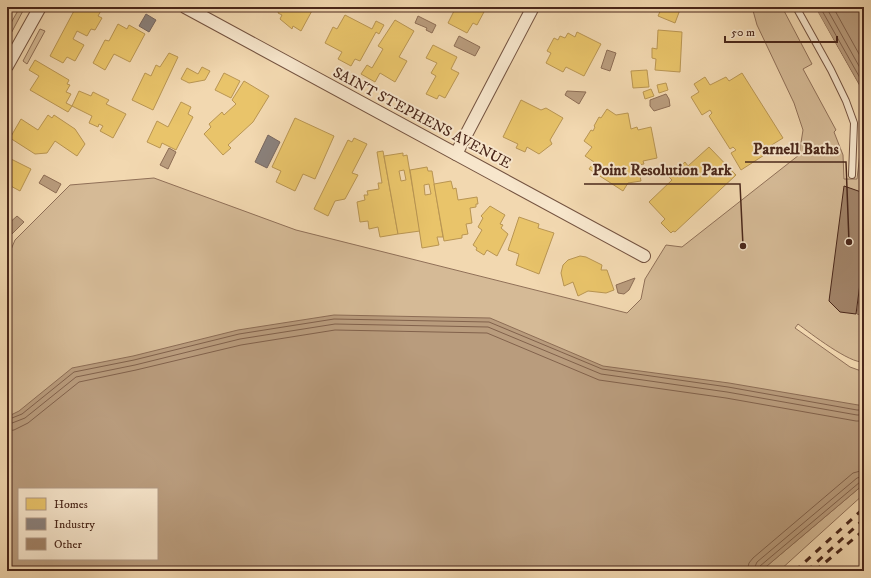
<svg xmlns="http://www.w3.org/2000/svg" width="871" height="578" font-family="'IM FELL DW Pica',serif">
<rect width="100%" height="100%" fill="#f2d8b0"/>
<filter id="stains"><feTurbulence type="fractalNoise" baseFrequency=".005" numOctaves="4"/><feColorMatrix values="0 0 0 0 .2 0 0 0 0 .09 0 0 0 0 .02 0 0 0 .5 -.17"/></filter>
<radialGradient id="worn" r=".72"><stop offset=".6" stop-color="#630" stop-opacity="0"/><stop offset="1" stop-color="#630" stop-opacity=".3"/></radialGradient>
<g fill="#d5ba96" stroke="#907058" fill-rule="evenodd">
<path d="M20 7H25L7 41V30Z"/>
<path d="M752 7H782L812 64 803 69 836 130 834 132 843 155 844 179H857L860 153H864V150V362C850 364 810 333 798 324L795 328 850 367 864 372V406H858L717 552 7 571V259L15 240 70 185 154 178 296 230 627 313 641 299 645 279 666 245 682 247 799 155 803 130 794 103 757 25ZM19 489H157V559H19Z"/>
<path d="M40 29 45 31 27 64 23 61Z"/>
<path d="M864 484V494L779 571H761Z"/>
</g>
<g fill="#b99c7d" stroke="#8d6d55" fill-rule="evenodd">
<path d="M815 7H864V93Z"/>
<path d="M418 16 436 25 432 33 426 30 427 28 415 23Z"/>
<path d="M459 36 480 47 475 56 454 46Z"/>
<path d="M607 50 616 53 610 71 601 68Z"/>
<path d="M567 91 586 92 579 104 565 95Z"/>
<path d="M666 94 669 99 670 106 654 111 650 106V100Z"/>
<path d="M169 148 176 152 168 169 160 165Z"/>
<path d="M44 175 61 184 56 193 39 183Z"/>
<path d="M17 216 24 222 10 236 7 233V225Z"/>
<path d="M864 259V316L857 314Z"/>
<path d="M635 278 629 290 624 294 618 293 616 285Z"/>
<path d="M334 315 490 318 603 366 729 383 864 406V484L761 571H7V417L19 411 72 368 133 356 238 330ZM19 489H157V559H19Z"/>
</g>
<path fill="#f2d8b0" d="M813 7H815L864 95 862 94Z"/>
<g fill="#e9c46a" stroke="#b99552" fill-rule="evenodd">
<path d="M81 7H103L98 16 102 18 95 30 91 29 87 36 77 31 73 39 84 45 75 61 67 57 63 63 50 56 75 9 79 11Z"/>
<path d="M281 7H314L301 31 293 26 292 29 280 19 282 15 278 13Z"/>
<path d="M456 7H479L485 10 477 25 473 23 467 33 448 23Z"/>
<path d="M662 7H681L675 23 658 16Z"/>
<path d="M345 15 372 29 376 21 384 25 379 34 376 32 360 61 355 59 351 66 338 59 342 52 325 43 333 27 337 29Z"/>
<path d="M395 20 414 31 399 57 407 61 395 82 380 73 375 82 361 74 367 65 372 68 383 49 378 46Z"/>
<path d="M118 24 127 29 129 25 145 34 130 62 114 54 105 70 93 63 105 40 109 41Z"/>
<path d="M658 30 682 32 680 72 655 70 656 59 652 58V48L657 49Z"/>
<path d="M577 32 601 44 584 76 566 67 563 72 546 63 551 53 547 51 554 38 558 40 560 36 565 38 568 33 575 37Z"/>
<path d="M433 45 457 57 451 69 459 73 445 98 439 95 437 99 426 94 436 76 431 73 437 63 426 58Z"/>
<path d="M169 53 178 57 153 110 132 100 145 73 151 76 156 65 160 67Z"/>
<path d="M35 60 69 80 67 84 70 85 66 92 71 94 66 103 72 106 68 112 30 90 39 76 29 70Z"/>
<path d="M202 67 210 71 205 80 189 83 181 79 187 68 198 74Z"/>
<path d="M647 70 649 87 633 88 631 71Z"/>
<path d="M224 73 240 81 231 98 215 90Z"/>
<path d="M742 73 783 138 770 146 772 150 741 170 731 153 736 150 733 147 730 149 709 116 712 113 710 110 702 115 691 97 699 92 694 84 705 77 710 85 726 77 729 81Z"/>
<path d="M244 81 269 96 253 122 228 145 231 148 223 155 204 134 211 127 209 124 222 112 224 115 236 104 232 100Z"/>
<path d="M666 83 668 90 659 93 657 85Z"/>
<path d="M651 89 654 96 645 99 643 92Z"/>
<path d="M79 91 91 96 93 92 109 100 106 104 126 114 113 138 100 131 103 126 99 124 98 127 89 123 92 116 72 106Z"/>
<path d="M521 100 541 110 546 108 563 118 550 140 552 144 539 154 527 147 525 152 516 148 518 144 503 137Z"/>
<path d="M181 102 191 107 188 114 193 117 176 150 162 143 160 148 147 142 157 121 168 127Z"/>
<path d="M607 109 616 115 628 113 631 129 637 127 638 130 651 127 657 158 643 161 644 164 638 165 641 181 628 183 623 191 589 169 594 162 585 156 592 147 584 141 591 130 593 131 595 127 594 126 599 117 601 118Z"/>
<path d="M48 115 52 118 54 115 75 129 85 144 77 156 55 141 47 153 35 154 10 138 21 119 38 130Z"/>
<path d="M295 118 334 136 315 179 303 174 295 191 276 182 281 171 272 167Z"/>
<path d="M354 138 367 144 352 173 358 175 345 199 335 201 328 216 314 209 348 140 352 142Z"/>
<path d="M709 147 736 175 675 232 673 231 671 233 661 223 665 219 649 202 672 180 669 177 685 162 688 166Z"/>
<path d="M383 151 398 234 380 237 378 227 369 229 368 221 360 222 357 202 365 200 364 195H368L367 191 379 189 378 183H382L377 152Z"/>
<path d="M403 153V156L407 155 420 231 398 234 384 156ZM404 170 406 180 401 181 399 171Z"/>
<path d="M7 157 31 169 20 191 7 184Z"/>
<path d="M427 167 428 171H432L443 237H437L439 245 422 248 410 170ZM429 184 431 194 425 195 424 185Z"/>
<path d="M451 181 453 189 456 188 458 200 477 197 478 204H476V207L470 208 472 223 466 224 468 234 462 235V238L444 241 434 184Z"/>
<path d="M490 206 505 215 500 224 503 225 501 228 508 234 497 256 487 250 484 255 476 250 477 248 473 245 482 230 478 227 483 218 481 216Z"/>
<path d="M519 217 539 224 538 228 554 233 539 274 516 265 519 254 508 250Z"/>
<path d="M580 256 586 257 602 265 601 270H607L614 290 606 293 588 291 578 296 573 282 564 286 561 273 563 265 568 260Z"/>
</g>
<g fill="#8a817c" stroke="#77665f">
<path d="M146 14 156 20 149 32 139 26Z"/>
<path d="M268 135 280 142 267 168 255 162Z"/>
</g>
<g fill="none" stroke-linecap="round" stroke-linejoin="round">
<g stroke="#82624c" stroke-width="1">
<path d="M820 7 864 85"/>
<path d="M826 7 864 75"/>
<path d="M833 7 864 63"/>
<path d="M7 420 22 414 74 372 134 360 239 334 334 319 489 322 602 369 728 387 857 410H864"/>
<path d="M7 425 25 418 76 377 135 365 240 339 335 324 488 327 601 374 727 392 857 415H864"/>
<path d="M7 431 14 430 28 423 79 382 136 370 241 345 335 330 487 333 599 380 726 398 856 421H864"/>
<path d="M747 571 749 563 753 558 853 473 864 470"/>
<path d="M753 571 757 562 857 478 864 476"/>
<path d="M758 571 760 566 860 482 864 481"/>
</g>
</g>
<g fill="#a18368" stroke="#4a271a">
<path d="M864 152V179H860Z"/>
<path d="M844 186 864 193V253L856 314 840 312 829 301Z"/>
</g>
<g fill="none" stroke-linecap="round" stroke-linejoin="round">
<g stroke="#745340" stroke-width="8">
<path id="service" d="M796 7 831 70 846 101 854 123 852 175"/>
</g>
<g stroke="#745340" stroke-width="14">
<g id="minor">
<path d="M185 7 644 256"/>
<path d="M7 66 40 7"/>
<path d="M456 154 533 7"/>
</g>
</g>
<use href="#service" stroke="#f7e6cc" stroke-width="6"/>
<use href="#minor" stroke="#f7e6cc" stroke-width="12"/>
<g stroke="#4a271a" stroke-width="3" stroke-dasharray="7 7" stroke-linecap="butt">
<path d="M795 571 864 508"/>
<path d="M807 571 864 519"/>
<path d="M815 571 864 530"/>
</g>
</g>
<g text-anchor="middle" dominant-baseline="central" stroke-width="4" stroke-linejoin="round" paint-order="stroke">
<g font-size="15" fill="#4a271a" stroke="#f7e6cc">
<text transform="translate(422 118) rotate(28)">SAINT STEPHENS AVENUE</text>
</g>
</g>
<path fill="none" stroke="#4a271a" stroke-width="1.5" d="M849 242L846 162H745M743 246L740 184H584"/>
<g fill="#4a271a" stroke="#f7e6cc" stroke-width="1.5">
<circle cx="849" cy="242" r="4"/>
<circle cx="743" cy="246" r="4"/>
</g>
<g font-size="16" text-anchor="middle" font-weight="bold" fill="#4a271a" stroke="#f7e6cc" stroke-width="4" stroke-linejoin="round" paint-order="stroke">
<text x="796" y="154">Parnell Baths</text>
<text x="662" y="175">Point Resolution Park</text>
</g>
<rect width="871" height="578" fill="none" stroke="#f2d8b0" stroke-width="24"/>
<rect x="8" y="8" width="855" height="562" fill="none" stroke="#4a271a" stroke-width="2"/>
<rect x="12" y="12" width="847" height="554" fill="none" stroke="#4a271a"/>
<rect x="18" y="488" width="140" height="72" fill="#f7e6cc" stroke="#b29a85"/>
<rect x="26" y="498" width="20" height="12" fill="#e9c46a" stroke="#b29a85"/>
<text x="54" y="508" font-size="12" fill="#4a271a">Homes</text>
<rect x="26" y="518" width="20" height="12" fill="#8a817c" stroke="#b29a85"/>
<text x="54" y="528" font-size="12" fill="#4a271a">Industry</text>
<rect x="26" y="538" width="20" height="12" fill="#a18368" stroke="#b29a85"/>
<text x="54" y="548" font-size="12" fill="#4a271a">Other</text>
<path d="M725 36v6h112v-6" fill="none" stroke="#4a271a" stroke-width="2"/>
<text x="731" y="36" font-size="12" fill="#4a271a" stroke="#f7e6cc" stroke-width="3" paint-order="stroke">50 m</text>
<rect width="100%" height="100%" filter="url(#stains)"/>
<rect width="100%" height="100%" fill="url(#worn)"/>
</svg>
